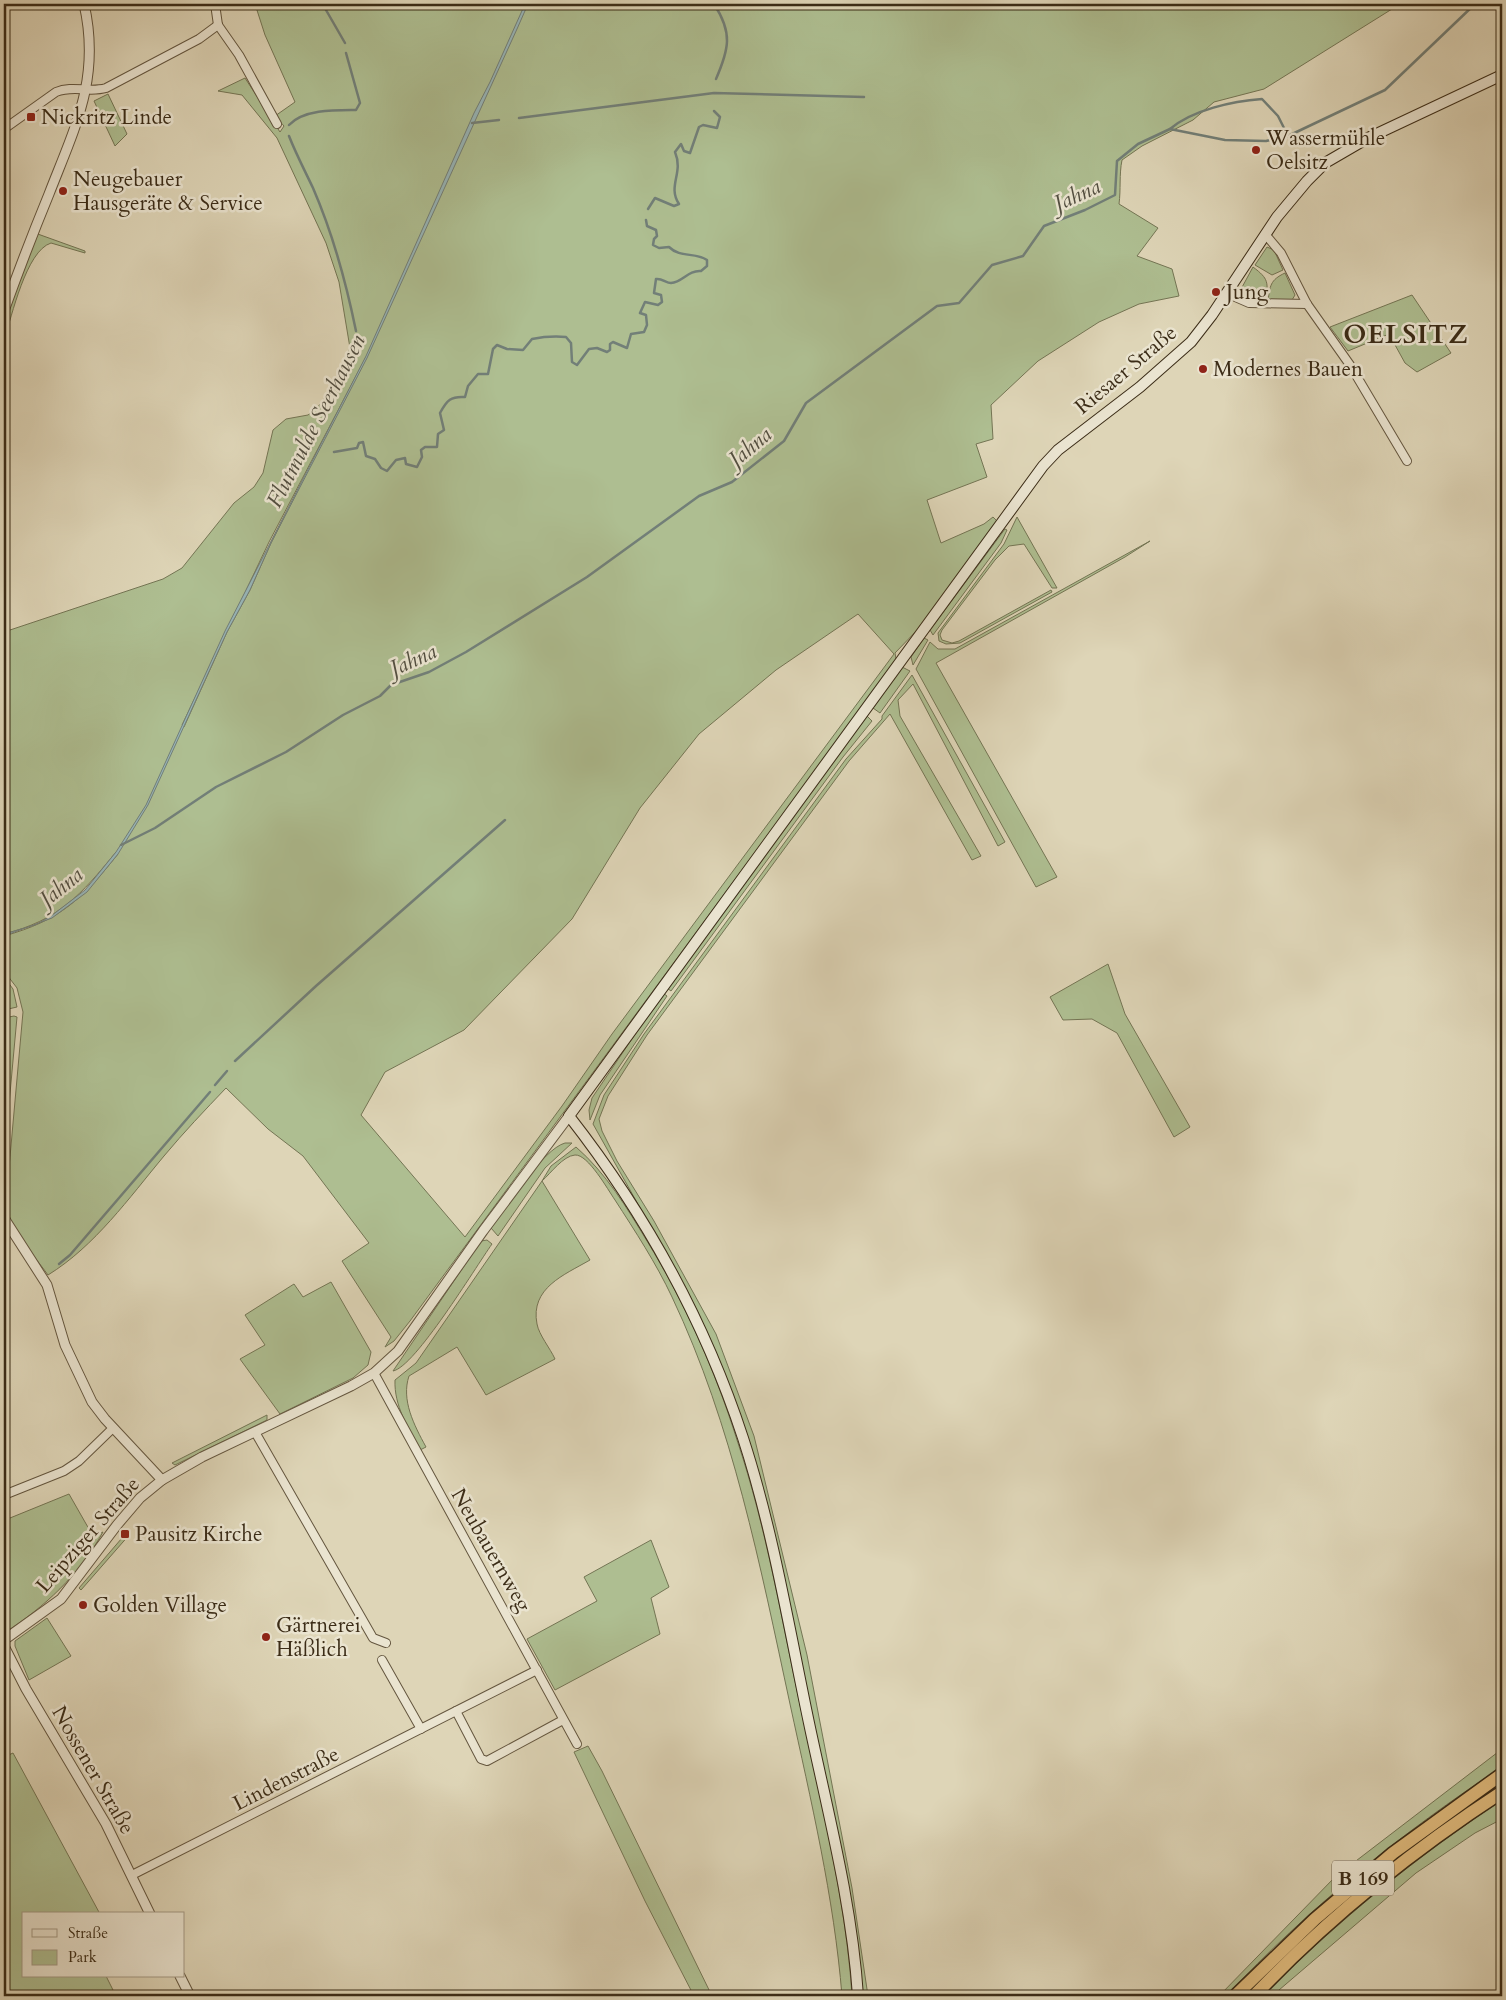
<svg xmlns="http://www.w3.org/2000/svg" width="1506" height="2000" font-family="Cardo,serif">
<rect width="100%" height="100%" fill="#ded5b7"/>
<filter id="stains"><feTurbulence type="fractalNoise" baseFrequency=".004" numOctaves="4"/><feColorMatrix values="0 0 0 0 .2 0 0 0 0 .09 0 0 0 0 .02 0 0 0 .5 -.17"/></filter>
<radialGradient id="worn" r=".72"><stop offset=".6" stop-color="#630" stop-opacity="0"/><stop offset="1" stop-color="#630" stop-opacity=".3"/></radialGradient>
<g fill="#aebe91" stroke="#747554" fill-rule="evenodd">
<path d="M255 4H1400L1264 89 1214 102 1193 120 1142 146 1122 160C1119 175 1121 189 1119 204L1158 228 1137 256 1172 269 1179 296 1139 304 1099 322 1038 361 991 405 993 439 976 444 987 477 927 500 941 543 984 524 993 517 997 521 922 625 895 653 896 659 859 711 410 1321 394 1341 385 1347 391 1337 342 1261 369 1243 303 1156 268 1129 226 1088C205 1110 184 1132 164 1156 129 1198 95 1246 48 1275 30 1250 4 1223 4 1191 4 1183 7 1175 9 1168L23 1012 17 988 4 971V936C61 920 82 899 118 854L116 852C81 895 59 920 4 934V632L163 579 182 568 234 503 254 487 263 473 273 430 286 419 308 415 317 408 334 386 350 348 339 282 326 243 277 138 242 95 218 91 245 78 280 132 284 126 275 116 295 102 265 35ZM366 357 271 543 250 590 227 632 184 727 182 725 269 542ZM858 614 894 654 612 1034 562 1106 465 1237 361 1115 385 1072 464 1030 572 919 640 808 699 734 776 670Z"/>
<path d="M108 94 127 134 115 146 94 101Z"/>
<path d="M35 233 85 251V253L51 243C26 251 12 316 4 340V324Z"/>
<path d="M1267 247 1274 250 1283 270 1272 275 1255 265Z"/>
<path d="M1253 267C1269 279 1268 282 1266 301 1255 300 1246 300 1240 291Z"/>
<path d="M1285 273 1295 295 1292 300 1268 301C1270 286 1270 280 1285 273Z"/>
<path d="M1412 295 1451 353 1417 372 1405 363 1389 334 1348 351 1330 327Z"/>
<path d="M1017 517 1057 588H1052L1024 544 1009 546 995 560 942 630 940 635 942 640 952 643 959 641 1051 590 1052 592 960 643 946 644 939 641 938 633 1004 544Z"/>
<path d="M1005 529 1007 530 1001 543 933 635 930 630Z"/>
<path d="M1150 541 1125 557 936 663 1057 877 1036 887 916 669 930 642 938 649H955Z"/>
<path d="M924 638 928 640 913 665 911 657Z"/>
<path d="M902 667 910 671 880 713 873 708Z"/>
<path d="M912 675 1005 842 998 846 913 684 898 700 900 716 981 856 972 860 890 714 849 761 647 1035 608 1096 599 1119 602 1131 617 1161 654 1221 716 1334 754 1436 807 1655 852 1888 868 1996H862L836 1826 775 1543 748 1438 709 1337 685 1288 593 1124 604 1095 644 1034 846 759 882 719V716Z"/>
<path d="M867 716 872 721 843 757 671 991 667 988Z"/>
<path d="M1108 964 1125 1014 1190 1127 1174 1137 1117 1033 1092 1019 1063 1020 1050 997Z"/>
<path d="M4 977 13 989 17 1007 4 1010Z"/>
<path d="M663 993 667 996 600 1095 590 1120 589 1110 592 1098Z"/>
<path d="M14 1016 17 1017 4 1159V1018Z"/>
<path d="M565 1143H572L545 1168 498 1236 491 1228C505 1208 543 1149 565 1143Z"/>
<path d="M576 1147C606 1173 627 1208 647 1241 685 1303 715 1370 737 1440 767 1529 782 1623 802 1714 822 1807 846 1901 852 1996H842C834 1897 811 1801 790 1704 760 1565 733 1426 672 1297 656 1263 635 1231 615 1200 608 1190 588 1154 575 1155 563 1156 551 1173 542 1181L590 1260C564 1275 530 1288 537 1324 539 1335 550 1348 555 1359L486 1395 457 1347 409 1376C401 1400 414 1425 426 1447L420 1450C408 1427 394 1406 395 1380L416 1363 542 1181 551 1166Z"/>
<path d="M487 1240 492 1244C475 1268 415 1367 393 1371L481 1241Z"/>
<path d="M331 1282 371 1352 368 1365 353 1378 280 1414 240 1359 265 1345 245 1315 294 1284 303 1297Z"/>
<path d="M267 1415V1420L175 1465 172 1463Z"/>
<path d="M69 1494 93 1536 103 1532C79 1575 45 1607 4 1633V1525L10 1518Z"/>
<path d="M128 1531 130 1534 81 1590 79 1588Z"/>
<path d="M651 1540 669 1587 651 1598 660 1634 555 1690 527 1639 597 1601 584 1577Z"/>
<path d="M47 1618 71 1656 29 1680 15 1646V1641Z"/>
<path d="M588 1746 602 1771 712 1996H694L645 1901 574 1752Z"/>
<path d="M1502 1749V1767C1402 1832 1308 1909 1226 1996H1219L1335 1877Z"/>
<path d="M13 1753 100 1914H24V1976H106L116 1996H4V1757Z"/>
<path d="M1502 1800V1819L1475 1833 1416 1873 1272 1996H1263C1336 1922 1416 1857 1502 1800Z"/>
</g>
<path fill="#97b6b9" stroke="#727f78" d="M525 4H528L517 29 367 358 271 543 250 590 227 632 148 805 118 854 87 892 52 918 4 936V934L35 925 51 916 85 890 116 852 146 805 225 631 366 356 474 113 490 82Z"/>
<g fill="none" stroke-linecap="round" stroke-linejoin="round">
<g stroke="#727f78" stroke-width="2.5">
<path d="M327 4 326 10 345 43"/>
<path d="M714 4C733 33 729 49 716 79"/>
<path d="M519 118 714 93 864 97"/>
<path d="M472 123 499 120"/>
<path d="M289 125C304 109 336 110 356 110L360 103 346 53"/>
<path d="M1170 129C1192 110 1233 101 1262 99L1278 116 1288 136"/>
<path d="M289 136C296 154 305 171 313 188 333 234 346 282 356 331"/>
<path d="M648 209 655 198 674 206 679 204C667 186 684 173 675 152L681 144 684 151 690 153 699 127 703 125 717 128 720 117 714 111"/>
<path d="M334 452 357 448 359 443 363 442 366 456 375 459 381 468 387 471 396 460 405 458 406 464 417 467 422 457 421 450 425 447H437L438 434 444 430 440 413C447 400 451 396 465 397L468 386 478 374H488L493 349 497 345 507 349 523 350 532 339C542 337 555 336 566 337L571 343 572 362 577 365 589 349 597 348 607 352 610 350V344L613 342 627 348 631 334 644 332 647 325 646 315 640 313 645 302 658 305 662 302 661 295 654 293 656 279C662 278 666 283 671 283 683 282 688 270 701 271L707 266V260C695 252 680 258 669 247L659 248 653 245 654 239 657 236 656 230 647 226 646 220"/>
<path d="M121 845 155 828 216 787 286 752 343 715 380 696 391 685 429 672 466 652 587 577 699 496 732 482 784 441 806 403 937 306 959 303 992 265 1023 256 1044 226 1085 210 1115 195 1117 161 1138 144 1170 129 1225 140 1266 141 1288 136 1385 90 1475 4"/>
<path d="M235 1061 316 986 505 820"/>
<path d="M215 1085 227 1071"/>
<path d="M59 1264 70 1255 210 1092"/>
</g>
<g stroke="#64563f" stroke-width="10">
<g id="minor">
<path d="M215 4 218 25"/>
<path d="M218 25 239 55 277 124"/>
<path d="M4 129 56 92C73 85 89 93 106 88L199 39 218 25"/>
<path d="M1265 234 1281 253 1307 304 1350 365 1407 461"/>
<path d="M1226 293 1249 303 1307 304"/>
<path d="M374 1373 577 1744"/>
<path d="M255 1432 373 1638 386 1643"/>
<path d="M4 1495 64 1471 79 1461 113 1428"/>
<path d="M382 1660 421 1729"/>
<path d="M456 1711 481 1759 487 1761 563 1720"/>
<path d="M132 1875 537 1670"/>
</g>
</g>
<g stroke="#64563f" stroke-width="11">
<g id="tertiary">
<path d="M4 311C18 272 33 233 49 194 75 127 101 78 84 4"/>
<path d="M4 1218 47 1285 65 1345 92 1402 105 1419 162 1480"/>
<path d="M4 1640 61 1599 117 1525 140 1498 162 1480 202 1457 351 1386 374 1373 398 1351 483 1231 569 1116"/>
<path d="M4 1646 26 1689 106 1824 150 1914"/>
<path d="M180 1976 190 1996"/>
</g>
</g>
<g stroke="#3b2c17" stroke-width="12">
<path id="secondary" d="M858 1996C852 1904 828 1813 809 1723 789 1628 773 1530 743 1438 705 1322 644 1212 569 1116L1043 466 1058 450 1140 387 1191 342 1212 315 1277 217 1307 181 1325 163 1368 138 1502 75"/>
</g>
<g stroke="#3b2c17" stroke-width="15">
<g id="trunk">
<path d="M1235 1996 1315 1919 1393 1853 1502 1774"/>
<path d="M1254 1996C1327 1919 1413 1850 1502 1792"/>
</g>
</g>
<use href="#minor" stroke="#eae4d0" stroke-width="8"/>
<use href="#tertiary" stroke="#eae4d0" stroke-width="9"/>
<use href="#secondary" stroke="#eae4d0" stroke-width="10"/>
<use href="#trunk" stroke="#dfba7c" stroke-width="12"/>
</g>
<g fill="#8f2418" stroke="#eae4d0" stroke-width="2">
<rect x="26" y="112" width="10" height="10" rx="2.5"/>
<circle cx="1256" cy="150" r="5"/>
<circle cx="63" cy="191" r="5"/>
<circle cx="1216" cy="292" r="5"/>
<circle cx="1203" cy="369" r="5"/>
<rect x="120" y="1529" width="10" height="10" rx="2.5"/>
<circle cx="83" cy="1605" r="5"/>
<circle cx="266" cy="1637" r="5"/>
</g>
<g text-anchor="middle" dominant-baseline="central" stroke-width="5" stroke-linejoin="round" paint-order="stroke">
<rect fill="#eae4d0" stroke="#70634e" stroke-width="1" x="1332" y="1860.5" width="62" height="35" rx="4"/>
<g font-size="20" font-weight="bold" fill="#3b2c17">
<text x="1363" y="1878">B 169</text>
</g>
<g font-size="21" fill="#3b2c17" stroke="#eae4d0" text-anchor="start">
<text x="41" y="117">Nickritz Linde</text>
<text x="1266" y="138">Wassermühle<tspan x="1266" dy="24">Oelsitz</tspan></text>
<text x="73" y="179">Neugebauer<tspan x="73" dy="24">Hausgeräte &amp; Service</tspan></text>
<text x="1226" y="292">Jung</text>
<text x="1213" y="369">Modernes Bauen</text>
<text x="135" y="1534">Pausitz Kirche</text>
<text x="93" y="1605">Golden Village</text>
<text x="276" y="1625">Gärtnerei<tspan x="276" dy="24">Häßlich</tspan></text>
</g>
<g font-size="21" fill="#3b2c17" stroke="#eae4d0">
<text transform="translate(1126 370) rotate(-40)">Riesaer Straße</text>
<text transform="translate(88 1535) rotate(-49)">Leipziger Straße</text>
<text transform="translate(491 1550) rotate(60)">Neubauernweg</text>
<text transform="translate(93 1770) rotate(60)">Nossener Straße</text>
<text transform="translate(286 1779) rotate(-27)">Lindenstraße</text>
</g>
<g font-size="22" font-style="italic" fill="#524e40" stroke="#eae4d0">
<text transform="translate(1077 195) rotate(-24)">Jahna</text>
<text transform="translate(316 421) rotate(-63)">Flutmulde Seerhausen</text>
<text transform="translate(750 447) rotate(-40)">Jahna</text>
<text transform="translate(413 660) rotate(-24)">Jahna</text>
<text transform="translate(61 887) rotate(-39)">Jahna</text>
</g>
<g font-size="26" font-weight="bold" letter-spacing="1" fill="#3b2c17" stroke="#eae4d0">
<text x="1406" y="334">OELSITZ</text>
</g>
</g>
<rect width="1506" height="2000" fill="none" stroke="#ded5b7" stroke-width="20"/>
<rect x="5" y="5" width="1496" height="1990" fill="none" stroke="#3b2c17" stroke-width="2.5"/>
<rect x="10" y="10" width="1486" height="1980" fill="none" stroke="#3b2c17"/>
<rect x="22" y="1912" width="162" height="65" fill="#eae4d0" stroke="#a49a86"/>
<rect x="32" y="1929" width="25" height="8" fill="#eae4d0" stroke="#a49a86"/>
<text x="68" y="1938" font-size="15" fill="#3b2c17">Straße</text>
<rect x="32" y="1950" width="25" height="15" fill="#aebe91" stroke="#a49a86"/>
<text x="68" y="1962" font-size="15" fill="#3b2c17">Park</text>
<rect width="100%" height="100%" filter="url(#stains)"/>
<rect width="100%" height="100%" fill="url(#worn)"/>
</svg>
